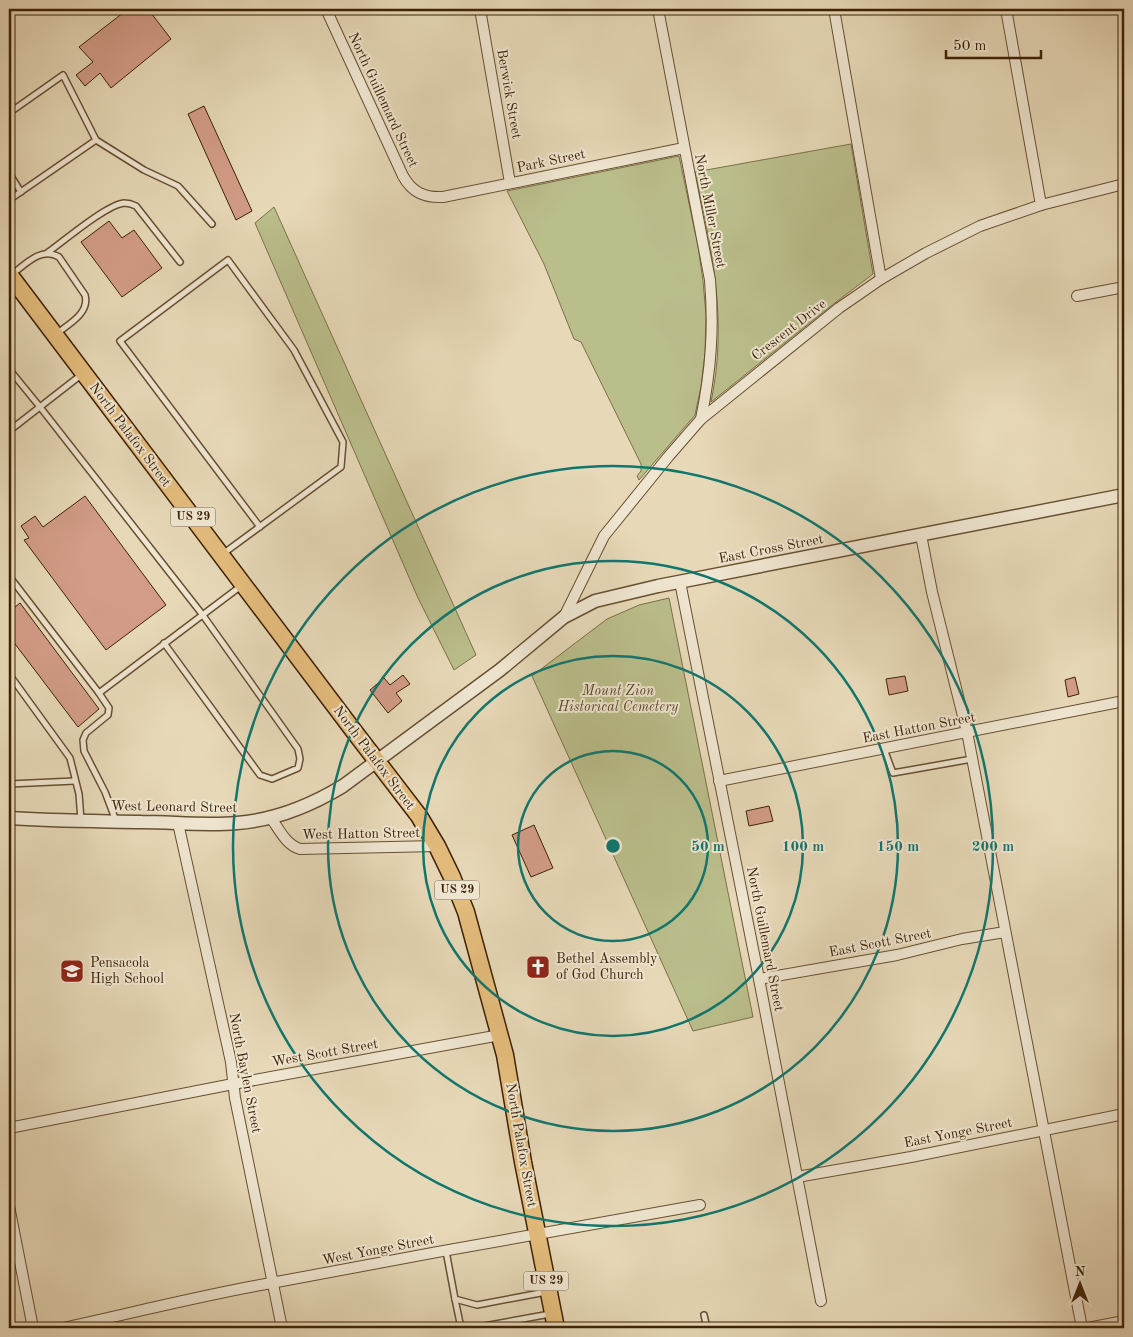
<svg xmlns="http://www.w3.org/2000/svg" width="1133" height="1337" font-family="'Old Standard TT',serif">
<rect width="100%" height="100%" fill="#e7d9b8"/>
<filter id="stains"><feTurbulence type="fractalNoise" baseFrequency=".004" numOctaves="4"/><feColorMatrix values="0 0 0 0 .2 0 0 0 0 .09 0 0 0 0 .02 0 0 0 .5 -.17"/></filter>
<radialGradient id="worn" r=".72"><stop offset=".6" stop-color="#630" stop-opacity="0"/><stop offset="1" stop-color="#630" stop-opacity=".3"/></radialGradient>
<g fill="#babe8b" stroke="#7c7048">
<path d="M851 144 873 274 836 302 711 402C728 321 712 251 695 172Z"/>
<path d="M679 156 698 246 703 281 706 315 705 353 701 387 695 415 639 480 637 476 641 471V464L581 342 574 339 544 264 507 191Z"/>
<path d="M274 207 476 655 454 670 418 598 255 223Z"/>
<path d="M669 598 753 1017 693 1031 532 676 607 619 639 605Z"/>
</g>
<g fill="#d29c88" stroke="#3e2105">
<path d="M128 9H148L171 39 111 88 100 73 85 86 76 75 93 62 79 47Z"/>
<path d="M204 106 252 211 236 220 188 114Z"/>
<path d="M109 221 122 238 134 230 162 268 122 297 81 242Z"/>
<path d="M85 496 166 605 106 650 24 540 29 538 21 526 35 516 43 527Z"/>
<path d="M20 603 99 709 78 727 9 636V612Z"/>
<path d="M403 675 410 684 396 693 402 701 388 713 370 690 384 678 390 685Z"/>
<path d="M905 676 908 691 889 695 886 679Z"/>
<path d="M1075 677 1079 694 1068 697 1065 680Z"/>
<path d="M769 806 773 821 749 826 746 811Z"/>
<path d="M534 825 553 868 531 877 512 835Z"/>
</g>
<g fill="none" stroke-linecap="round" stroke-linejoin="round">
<g stroke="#684f32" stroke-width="8">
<g id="service">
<path d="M9 113 63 75 96 140"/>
<path d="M9 173 21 192"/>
<path d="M9 200 96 140 144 170 178 186 212 224"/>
<path d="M47 253C64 241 106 205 124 203 128 203 132 204 136 206L180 262"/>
<path d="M11 275C25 265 41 246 59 257L85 295C90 313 69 324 56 334"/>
<path d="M9 369 40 407 202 614 298 749 300 759 298 768 272 779 260 775 164 643"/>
<path d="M9 431 81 375"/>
<path d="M224 553 341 467 343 442 294 350 228 260 120 341 260 527"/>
<path d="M9 576 99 693 241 586"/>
<path d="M9 674 70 758 79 794 81 820"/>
<path d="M99 693 109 708 108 715 86 733 83 740 84 751 105 792 116 821"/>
<path d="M884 749 893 773 972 759"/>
<path d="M9 784 75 781"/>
<path d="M446 1251 455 1299 477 1305 546 1292"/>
<path d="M455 1299 461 1328"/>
<path d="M704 1315 707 1328"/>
<path d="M473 1328 550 1314"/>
</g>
</g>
<g stroke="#684f32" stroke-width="12">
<g id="minor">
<path d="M326 9 403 176C412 192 424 198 443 197L684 148"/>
<path d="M480 9 510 183"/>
<path d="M658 9 710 280C714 329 711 370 701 419"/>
<path d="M834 9 881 279"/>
<path d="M1006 9 1041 205"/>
<path d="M1077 296 1124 287"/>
<path d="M921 535 932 592 967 732 1082 1328"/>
<path d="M680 582 759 979 821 1301"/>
<path d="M564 617 604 536 668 457 701 419 839 308 881 279 926 253 980 226 1041 205 1124 184"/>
<path d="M719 781 1124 701"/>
<path d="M271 818C279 829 286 845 300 849L437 846"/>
<path d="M178 823 231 1062 235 1098 282 1328"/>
<path d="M759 979 897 955 962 939 1005 932"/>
<path d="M9 1128 233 1084 500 1035"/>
<path d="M797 1177 911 1157 1124 1114"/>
<path d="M9 1206 33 1328"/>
<path d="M63 1328C127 1314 191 1298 255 1286 403 1258 552 1231 700 1205"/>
<path d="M1088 1328 1124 1321"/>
</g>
</g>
<g stroke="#684f32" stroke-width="15">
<path id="tertiary" d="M9 818C53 821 97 821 142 822 173 822 205 826 237 823 276 820 310 806 343 786L500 670 564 617 595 601 658 586 1124 495"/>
</g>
<g stroke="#3e2105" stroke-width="19">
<path id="primary" d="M9 274 353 730 419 816 437 846 452 877 466 912 505 1055 523 1162 556 1328"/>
</g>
<use href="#service" stroke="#efe6d1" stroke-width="5"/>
<use href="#minor" stroke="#efe6d1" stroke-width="10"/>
<use href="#tertiary" stroke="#efe6d1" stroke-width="12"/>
<use href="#primary" stroke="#e4bc7c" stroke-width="16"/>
</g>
<g fill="none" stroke="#0f766e" stroke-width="2.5">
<circle cx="613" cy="846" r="95"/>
<circle cx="613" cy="846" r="190"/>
<circle cx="613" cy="846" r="285"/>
<circle cx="613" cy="846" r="380"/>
</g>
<defs>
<g id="church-square" transform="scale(1.25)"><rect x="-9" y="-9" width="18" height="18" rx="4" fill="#8f2418" stroke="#efe6d1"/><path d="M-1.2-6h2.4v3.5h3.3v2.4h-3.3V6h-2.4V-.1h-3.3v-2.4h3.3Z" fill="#fff"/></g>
<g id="school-square" transform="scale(1.25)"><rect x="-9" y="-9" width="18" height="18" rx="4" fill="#8f2418" stroke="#efe6d1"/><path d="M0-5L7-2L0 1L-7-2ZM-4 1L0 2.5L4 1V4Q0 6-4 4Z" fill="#fff"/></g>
</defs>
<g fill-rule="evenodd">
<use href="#church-square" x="538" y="967"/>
<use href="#school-square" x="72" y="971"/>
</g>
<g text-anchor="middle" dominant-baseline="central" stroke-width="4" stroke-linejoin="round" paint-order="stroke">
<g fill="#efe6d1" stroke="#735c42" stroke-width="1">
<rect x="170.5" y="507.5" width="45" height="19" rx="4"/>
<rect x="434.5" y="880.5" width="45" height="19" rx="4"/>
<rect x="523.5" y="1271.5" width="45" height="19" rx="4"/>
</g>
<g font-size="12" font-weight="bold" fill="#3e2105">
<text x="193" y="517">US 29</text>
<text x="457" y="890">US 29</text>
<text x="546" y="1281">US 29</text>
</g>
<g font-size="14" fill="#3e2105" stroke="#efe6d1">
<text transform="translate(509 94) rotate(80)">Berwick Street</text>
<text transform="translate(383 100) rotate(65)">North Guillemard Street</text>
<text transform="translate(551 161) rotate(-12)">Park Street</text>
<text transform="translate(710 211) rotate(79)">North Miller Street</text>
<text transform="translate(789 330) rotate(-38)">Crescent Drive</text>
<text transform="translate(130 435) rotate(53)">North Palafox Street</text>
<text transform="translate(771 549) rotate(-11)">East Cross Street</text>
<text transform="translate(919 728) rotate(-11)">East Hatton Street</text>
<text transform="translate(374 758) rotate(53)">North Palafox Street</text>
<text transform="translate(174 807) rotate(1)">West Leonard Street</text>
<text transform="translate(361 834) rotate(-1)">West Hatton Street</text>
<text transform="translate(765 939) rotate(79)">North Guillemard Street</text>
<text transform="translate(880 943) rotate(-11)">East Scott Street</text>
<text transform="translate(325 1053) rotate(-10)">West Scott Street</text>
<text transform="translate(245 1073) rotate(79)">North Baylen Street</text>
<text transform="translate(958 1133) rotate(-11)">East Yonge Street</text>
<text transform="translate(521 1145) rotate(80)">North Palafox Street</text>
<text transform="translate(378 1250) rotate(-11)">West Yonge Street</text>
</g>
<g font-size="14" font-style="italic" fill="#5d4826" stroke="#efe6d1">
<text x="618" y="691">Mount Zion<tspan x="618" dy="16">Historical Cemetery</tspan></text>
</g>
<g font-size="14" fill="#3e2105" stroke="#efe6d1" text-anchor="start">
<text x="556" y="959">Bethel Assembly<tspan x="556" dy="16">of God Church</tspan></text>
<text x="90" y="963">Pensacola<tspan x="90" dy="16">High School</tspan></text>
</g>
</g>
<circle cx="613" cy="846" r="8" fill="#0f766e" stroke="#efe6d1" stroke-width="2.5"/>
<g font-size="15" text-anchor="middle" font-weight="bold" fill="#0f766e" stroke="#efe6d1" stroke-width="4" stroke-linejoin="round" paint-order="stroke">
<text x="708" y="851">50 m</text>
<text x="803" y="851">100 m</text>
<text x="898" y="851">150 m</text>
<text x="993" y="851">200 m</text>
</g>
<rect width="1133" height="1337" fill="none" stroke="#e7d9b8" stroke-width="30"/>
<rect x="10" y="10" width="1113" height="1317" fill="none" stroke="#3e2105" stroke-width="2.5"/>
<rect x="15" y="15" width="1103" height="1307" fill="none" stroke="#3e2105"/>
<g transform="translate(1080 1284)" stroke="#efe6d1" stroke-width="4" paint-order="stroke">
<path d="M0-4L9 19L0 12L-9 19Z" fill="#3e2105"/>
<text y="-8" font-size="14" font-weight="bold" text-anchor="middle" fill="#3e2105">N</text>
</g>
<path d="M946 50v8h95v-8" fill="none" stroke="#3e2105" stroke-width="2.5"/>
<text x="953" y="50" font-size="15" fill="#3e2105" stroke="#efe6d1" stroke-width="4" paint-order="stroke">50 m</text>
<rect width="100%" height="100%" filter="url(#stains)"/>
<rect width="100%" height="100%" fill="url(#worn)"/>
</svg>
